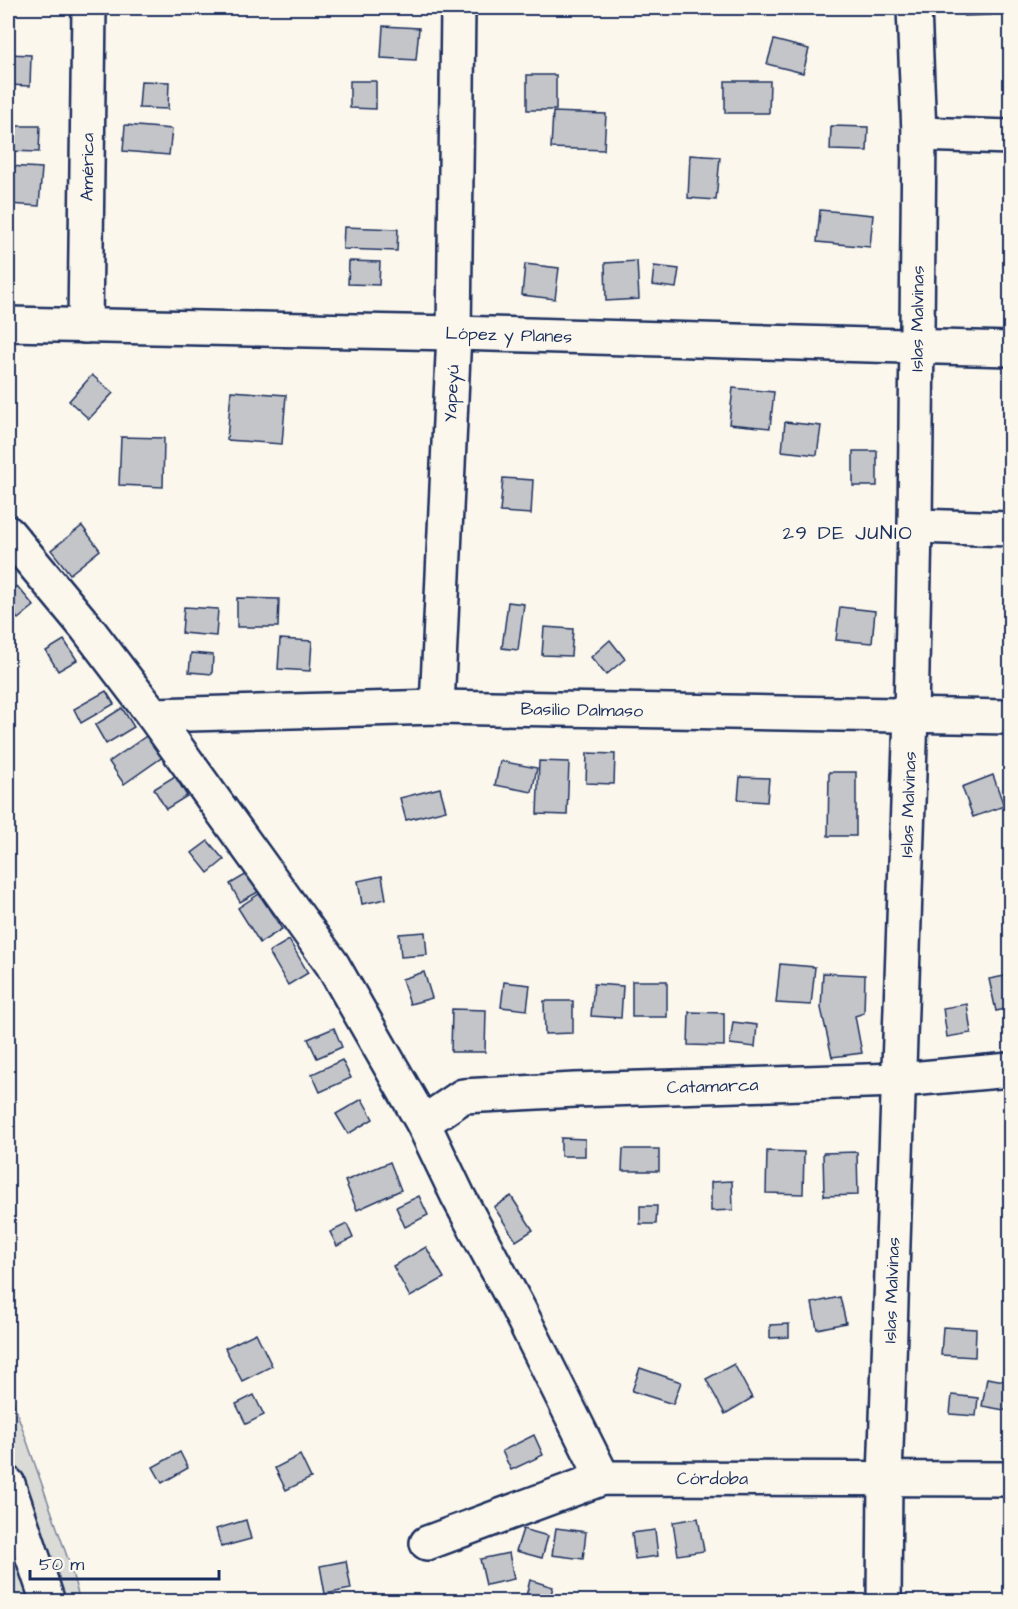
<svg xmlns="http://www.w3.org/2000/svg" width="1018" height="1609" font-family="'Architects Daughter',sans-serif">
<rect width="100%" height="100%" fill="#fbf7ec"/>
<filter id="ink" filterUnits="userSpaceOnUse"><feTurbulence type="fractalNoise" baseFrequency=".0167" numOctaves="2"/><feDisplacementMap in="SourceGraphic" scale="12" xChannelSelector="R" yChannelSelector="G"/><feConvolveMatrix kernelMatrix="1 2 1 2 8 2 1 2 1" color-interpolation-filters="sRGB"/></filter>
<g filter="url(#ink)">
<path fill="#dadad7" stroke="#7a849a" stroke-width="1.5" d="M8 1387 69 1562 80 1601H8Z"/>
<g fill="#c3c5c9" stroke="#1b2f5e" stroke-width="1.5">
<path d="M364 8H403V13L364 14Z"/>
<path d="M964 8H991V15L964 16Z"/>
<path d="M383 26 419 28 416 60 381 58Z"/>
<path d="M774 40 809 49 803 73 767 64Z"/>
<path d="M8 54 31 55 30 86 8 85Z"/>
<rect x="527" y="75" width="29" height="35"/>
<path d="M141 81 169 82 168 109 139 108Z"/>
<path d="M350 81H376V109L350 108Z"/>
<path d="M725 81H770L769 113H725Z"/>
<path d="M553 112 606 114 604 150 551 148Z"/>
<path d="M125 125 172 129 169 155 123 151Z"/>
<path d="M8 126H40L39 152 8 151Z"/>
<path d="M831 126 868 127 867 151 830 150Z"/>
<path d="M690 155 720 157 716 200 688 198Z"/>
<path d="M8 166 42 168 39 206 8 204Z"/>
<path d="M820 210 873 215 870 247 817 242Z"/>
<path d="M344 227 398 229 397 251 343 249Z"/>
<path d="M349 261 380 262 379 285 348 284Z"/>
<path d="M637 261 639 299 606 301 605 263Z"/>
<path d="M525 264 559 268 555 299 522 295Z"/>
<path d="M654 266 679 269 676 288 652 285Z"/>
<path d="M92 375 113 393 89 419 69 401Z"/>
<path d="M733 388 774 392 770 428 729 424Z"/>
<path d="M231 391 286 395 282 444 227 440Z"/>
<path d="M785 422 821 426 817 455 782 451Z"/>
<path d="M121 437 164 438 163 487 119 485Z"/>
<rect x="853" y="451" width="24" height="35"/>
<path d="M503 478 533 480 531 514 500 512Z"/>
<path d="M82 526 100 550 70 574 51 550Z"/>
<path d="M17 586 34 606 18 619 8 607V594Z"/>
<path d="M237 598 279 599 278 627H237Z"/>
<path d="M508 602 524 604 518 650 502 648Z"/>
<path d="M184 607 218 609 216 636 182 633Z"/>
<path d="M840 607 875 611 872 643 836 640Z"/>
<path d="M544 627 573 629 571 656 542 655Z"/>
<path d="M280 639 312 641 310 671 278 669Z"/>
<path d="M64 640 77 660 58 671 46 651Z"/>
<path d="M610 640 625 659 606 675 591 657Z"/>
<path d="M191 653 213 655 212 674 189 672Z"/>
<path d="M106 691 114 704 81 723 74 709Z"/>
<path d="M122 708 134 727 106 744 95 725Z"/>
<path d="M152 732 167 754 124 784 109 762Z"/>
<path d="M587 753 615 754 614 784 586 783Z"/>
<path d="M500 761 537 768 532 792 495 785Z"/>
<path d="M539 761 569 762 567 815 537 814Z"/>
<path d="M829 772H856V836H828Z"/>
<path d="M993 775 1004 806 973 817 962 787Z"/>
<path d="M175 776 187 796 166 809 154 789Z"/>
<path d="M740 777 769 778 767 802 738 800Z"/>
<path d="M440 788 446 810 406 820 400 798Z"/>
<path d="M208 841 224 860 208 873 192 853Z"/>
<path d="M247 874 258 892 240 902 230 884Z"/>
<path d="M382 876 386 899 362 904 358 881Z"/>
<path d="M259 894 282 929 260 943 238 908Z"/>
<path d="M425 932 427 955 401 957 399 934Z"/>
<path d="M289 940 308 973 288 985 269 952Z"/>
<path d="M780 964 815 967 811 1005 776 1003Z"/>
<path d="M424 972 432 998 410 1004 402 979Z"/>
<path d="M823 973 865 975 864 1013 855 1016 862 1053 832 1057 821 1008Z"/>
<path d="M1010 975V1008L996 1011 989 979Z"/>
<rect x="632" y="981" width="35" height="36"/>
<path d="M504 982 530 985 527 1010 501 1007Z"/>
<path d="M594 984 623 986 621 1018 591 1016Z"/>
<path d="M544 1001H573V1033L545 1034Z"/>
<path d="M967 1004 971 1033 947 1037 943 1008Z"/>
<path d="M452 1009 486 1010 485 1052H451Z"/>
<path d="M689 1012 724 1013V1046L688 1045Z"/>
<path d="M733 1022 757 1025 755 1047 730 1044Z"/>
<path d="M334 1028 342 1047 317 1058 308 1039Z"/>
<path d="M342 1060 351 1078 320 1092 312 1074Z"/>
<path d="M362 1099 373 1119 348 1134 336 1114Z"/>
<path d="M561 1138 585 1139V1156H561Z"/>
<path d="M623 1149H659V1171H622Z"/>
<path d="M767 1151 804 1152 803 1194 766 1193Z"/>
<path d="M857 1152 858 1195 824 1196 823 1153Z"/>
<path d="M390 1162 401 1190 357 1210 345 1181Z"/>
<path d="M732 1181 733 1210 711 1211V1182Z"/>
<path d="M419 1196 428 1215 405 1227 396 1207Z"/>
<path d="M511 1196 533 1230 516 1241 494 1207Z"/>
<path d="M640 1206H657L656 1224H640Z"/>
<path d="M347 1224 353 1238 337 1246 330 1232Z"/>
<path d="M426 1247 444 1278 410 1297 393 1266Z"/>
<path d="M840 1297 846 1323 817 1329 812 1303Z"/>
<path d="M789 1324V1337L770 1338V1325Z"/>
<path d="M943 1327 976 1329 975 1357 941 1355Z"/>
<path d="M256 1333 272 1366 242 1381 225 1348Z"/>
<path d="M734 1364 752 1398 725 1414 706 1379Z"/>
<path d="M640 1368 681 1382 673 1404 632 1391Z"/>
<path d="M987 1378 1010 1382V1411L982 1406Z"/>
<path d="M254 1395 264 1415 246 1424 236 1404Z"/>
<path d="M952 1395 978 1398 976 1416 950 1414Z"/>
<path d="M534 1435 543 1455 511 1470 502 1451Z"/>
<path d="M180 1452 188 1468 162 1483 153 1467Z"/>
<path d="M300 1455 311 1478 286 1490 275 1468Z"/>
<path d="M698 1518 704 1551 678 1555 673 1522Z"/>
<path d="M246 1520 251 1539 221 1547 216 1529Z"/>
<path d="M556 1528 586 1532 583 1559 552 1555Z"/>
<path d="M523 1529 548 1536 542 1558 516 1551Z"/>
<path d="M655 1530 658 1556 635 1559 632 1533Z"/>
<path d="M509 1553 514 1579 486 1585 480 1559Z"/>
<path d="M346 1561 351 1589 325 1594 320 1566Z"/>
<path d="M530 1580 553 1587 549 1602 525 1600Z"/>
</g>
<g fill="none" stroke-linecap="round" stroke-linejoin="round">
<g stroke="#1b2f5e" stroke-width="38">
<g id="minor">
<path d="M919 134 1010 137"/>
<path id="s1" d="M8 324 454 333 1010 349"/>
<path id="s2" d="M85 326 89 8"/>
<path d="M915 526 1010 529"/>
<path d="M8 533 86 627 153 715 332 964 423 1123 458 1196 518 1308 603 1478"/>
<path id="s3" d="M437 707 454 333 458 8"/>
<path id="s4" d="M153 715 437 707 1010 717"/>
<path id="s5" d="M423 1123 463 1096 575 1090 899 1080 1010 1070"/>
<path id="s6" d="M427 1543 603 1478 1010 1479"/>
<path id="s7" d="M884 1602 885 1478 911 715 915 526 919 134 914 8"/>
</g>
</g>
<g stroke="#1b2f5e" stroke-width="38">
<path id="highway" d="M8 1484 48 1602"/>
</g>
<use href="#minor" stroke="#fbf7ec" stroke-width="33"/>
<use href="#highway" stroke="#fbf7ec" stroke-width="33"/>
</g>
</g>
<g text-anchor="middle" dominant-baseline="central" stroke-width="6" stroke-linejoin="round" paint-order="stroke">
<g font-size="18" fill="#1b2f5e" stroke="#fbf7ec">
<text stroke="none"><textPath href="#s2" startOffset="159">América</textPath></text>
<text stroke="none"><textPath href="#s7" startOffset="1284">Islas Malvinas</textPath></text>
<text stroke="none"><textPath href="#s1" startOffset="501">López y Planes</textPath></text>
<text stroke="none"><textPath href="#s3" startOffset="314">Yapeyú</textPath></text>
<text stroke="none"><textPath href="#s4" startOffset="429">Basilio Dalmaso</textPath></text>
<text stroke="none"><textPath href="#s7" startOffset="798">Islas Malvinas</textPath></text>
<text stroke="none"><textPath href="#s5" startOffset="298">Catamarca</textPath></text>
<text stroke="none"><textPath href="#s7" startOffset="312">Islas Malvinas</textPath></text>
<text stroke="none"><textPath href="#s6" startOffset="297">Córdoba</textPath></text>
</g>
<g font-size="20" letter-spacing="1.5" fill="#1b2f5e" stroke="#fbf7ec">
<text x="848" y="533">29 DE JUNIO</text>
</g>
</g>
<rect width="1018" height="1609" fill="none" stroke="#fbf7ec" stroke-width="30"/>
<rect x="15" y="15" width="988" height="1579" fill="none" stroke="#1b2f5e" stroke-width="2" filter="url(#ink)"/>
<path d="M30 1570v9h189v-9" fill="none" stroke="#1b2f5e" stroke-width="3"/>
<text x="39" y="1570" font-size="18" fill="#1b2f5e" stroke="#fbf7ec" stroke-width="4.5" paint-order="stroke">50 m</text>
</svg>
